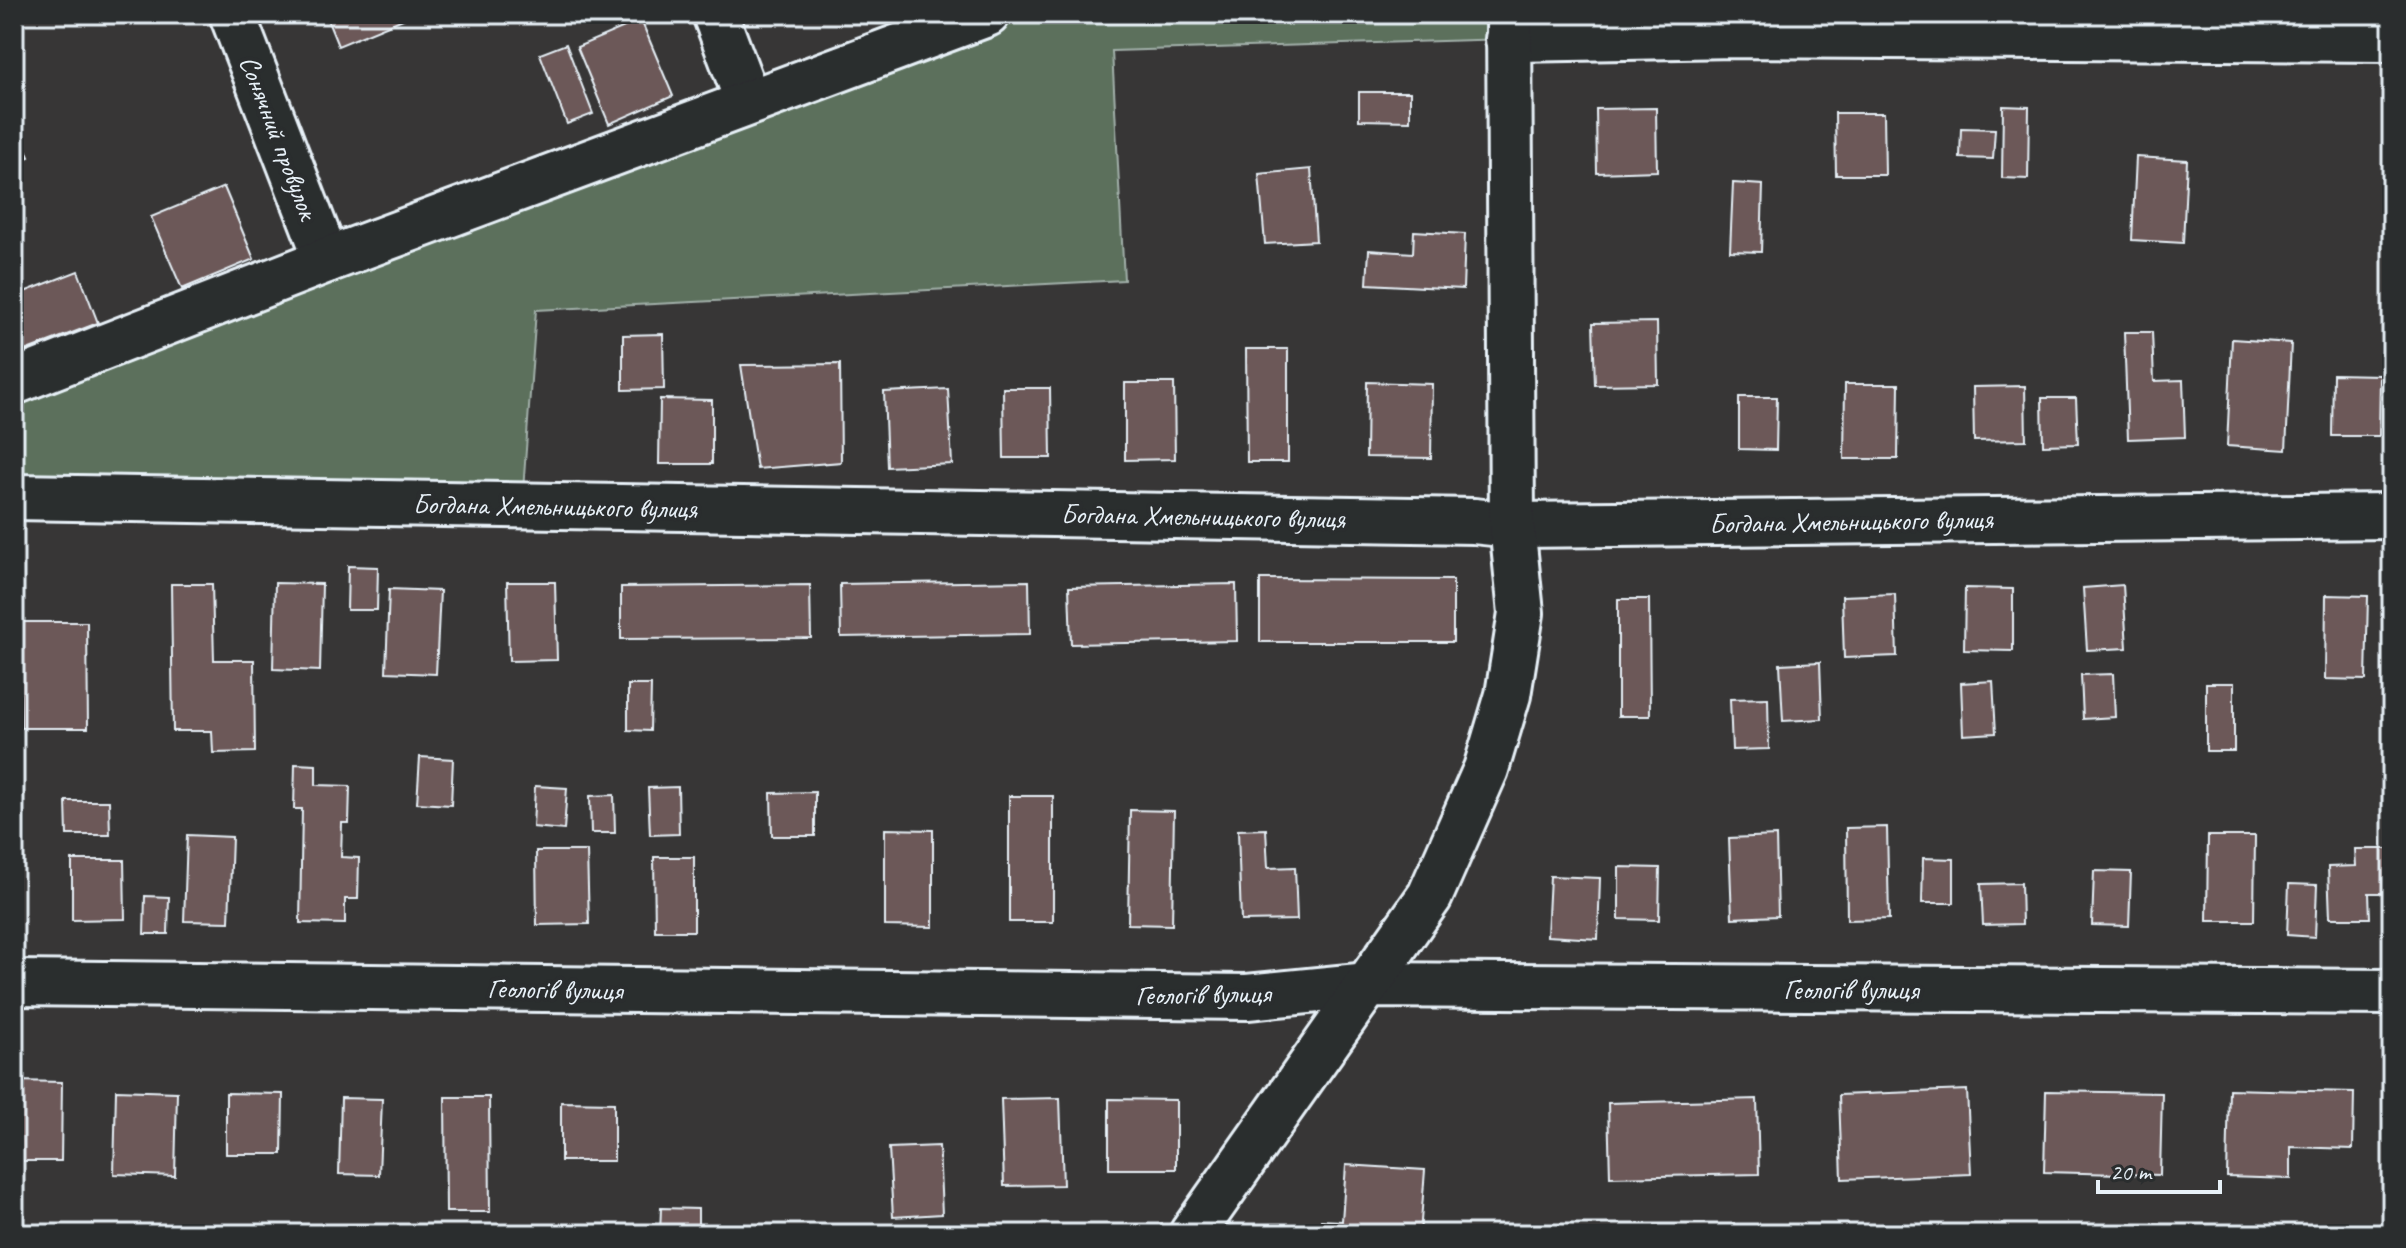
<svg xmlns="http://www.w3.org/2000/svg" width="2406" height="1248" font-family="Caveat,sans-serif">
<rect width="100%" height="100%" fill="#373636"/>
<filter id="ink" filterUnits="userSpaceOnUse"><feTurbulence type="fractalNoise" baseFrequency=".0125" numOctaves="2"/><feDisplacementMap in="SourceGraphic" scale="16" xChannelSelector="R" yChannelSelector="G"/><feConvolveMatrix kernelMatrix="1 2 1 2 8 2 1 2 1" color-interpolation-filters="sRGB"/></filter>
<g filter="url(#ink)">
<path fill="#5b705c" stroke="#a2b0aa" stroke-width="2" d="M987 14H1735L1508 39 1112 51 1124 280 536 310 522 505 14 497V382Z"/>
<g fill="#6c5958" stroke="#e8f1f8" stroke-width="2">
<path d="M325 14H407L408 17 338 46Z"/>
<path d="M641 20 673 96 609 124 577 47Z"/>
<path d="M566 44 593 114 567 124 540 54Z"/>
<path d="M1359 92H1410V121L1359 120Z"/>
<path d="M2003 106 2029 107 2028 179 2002 178Z"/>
<path d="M1656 108 1657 171 1597 173 1596 109Z"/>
<path d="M1835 113H1884L1885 175H1836Z"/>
<path d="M14 121 29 157 14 163Z"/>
<path d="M1961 128 1995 129 1993 159 1960 158Z"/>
<path d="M2136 157 2187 160 2183 243 2132 240Z"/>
<path d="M1311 169 1316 241 1265 244 1259 174Z"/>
<path d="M1733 183 1763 185 1761 252 1730 251Z"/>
<path d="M224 187 254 259 182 289 151 217Z"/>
<path d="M1414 231 1465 234 1463 289 1367 284 1369 250 1413 253Z"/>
<path d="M78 271 98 323 14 355V296Z"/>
<path d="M1657 322 1658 384 1595 385 1593 323Z"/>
<path d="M2124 332H2152L2154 381 2183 380 2185 437 2128 439Z"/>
<path d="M663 334 664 389 623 390V335Z"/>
<path d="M2232 339 2291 343 2286 450 2227 446Z"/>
<path d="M1246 349H1288V462H1247Z"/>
<path d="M840 364 841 462 757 469 741 365Z"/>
<path d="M2333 374 2380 375 2379 436H2332Z"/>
<path d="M1367 382 1432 384 1431 458 1366 457Z"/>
<path d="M1125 383H1174L1175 459 1125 460Z"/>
<path d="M1845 384H1899L1898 459H1844Z"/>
<path d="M2025 386 2026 440 1974 441 1973 387Z"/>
<path d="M1003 388H1050L1051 458H1004Z"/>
<path d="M948 389 952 464 887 467 884 392Z"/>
<path d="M1739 397H1777L1776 450 1739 449Z"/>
<path d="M2042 398H2076L2078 444 2043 445Z"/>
<path d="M660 399 712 400V464H659Z"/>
<path d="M348 566 378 567 377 610H347Z"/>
<path d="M1260 579 1453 580V642H1260Z"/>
<path d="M1029 581 1030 634 841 637 840 584Z"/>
<path d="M507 582H555L557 660 509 661Z"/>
<path d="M275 583 322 584 320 671 273 669Z"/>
<path d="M171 584H212L214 660H254L255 752 213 753 212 731H173Z"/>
<path d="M1236 584 1237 641 1071 644 1069 587Z"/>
<path d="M810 585 811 638 621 639V587Z"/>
<path d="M2123 585 2127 648 2087 650 2083 588Z"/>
<path d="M1965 588 2013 589V651L1964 650Z"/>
<path d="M389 589 440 591 436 674 386 672Z"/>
<path d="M1895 594 1897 656 1844 658 1842 596Z"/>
<path d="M2326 595 2368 596 2366 680 2325 679Z"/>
<path d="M1618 599H1649L1650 716H1618Z"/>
<path d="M19 622H87L88 728H21Z"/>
<path d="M1820 662 1822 719 1783 721 1780 664Z"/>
<path d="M2113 674 2115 717 2083 719 2081 675Z"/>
<path d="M1993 681 1996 733 1963 735 1961 683Z"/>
<rect x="2206" y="683" width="28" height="68"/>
<path d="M628 685H651L650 731 628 730Z"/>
<path d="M1768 698 1769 749 1732 750 1730 699Z"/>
<path d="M420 757 453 759 451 805 417 803Z"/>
<path d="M295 764 316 765V785L350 786 349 823H342L341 857 359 858 358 899H345V924L300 923 302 809H294Z"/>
<path d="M535 786 567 788 564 830 533 827Z"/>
<path d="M678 787 679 834 650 835 648 788Z"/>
<path d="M815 792V836H772L771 793Z"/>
<path d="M614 795 615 833H591L590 796Z"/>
<rect x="1009" y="796" width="44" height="126"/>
<path d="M66 801H109L110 835H67Z"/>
<path d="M1130 810 1174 811 1172 925 1128 924Z"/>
<path d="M1887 827 1889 919 1847 920 1846 828Z"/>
<path d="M885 829 933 830V927L885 926Z"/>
<path d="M1266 829 1268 868 1295 867 1297 920 1241 921 1238 830Z"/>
<path d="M187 835 232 837 229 922 184 921Z"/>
<path d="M1776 836 1778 916 1732 918 1729 838Z"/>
<path d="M2208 836H2255L2254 921H2207Z"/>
<path d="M2355 849H2389L2391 893H2369L2370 918H2330L2328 867 2356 866Z"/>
<path d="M536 851H587L589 924 537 925Z"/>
<path d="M654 857H694V931H655Z"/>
<path d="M1923 858 1954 859V903H1922Z"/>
<path d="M72 860H124L125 919 72 920Z"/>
<path d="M1619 867 1660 868 1659 920 1619 919Z"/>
<path d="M2094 871 2131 872 2129 926 2092 925Z"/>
<path d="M1550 876 1600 878 1598 939 1547 936Z"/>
<path d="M2021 883 2022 924 1983 925 1981 884Z"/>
<path d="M2289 884 2317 885 2315 937 2287 935Z"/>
<path d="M145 896 169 897 168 934H144Z"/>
<path d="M14 1081 62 1082 61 1161H14Z"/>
<path d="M2229 1089 2354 1092 2353 1149 2291 1147V1179L2227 1177Z"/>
<path d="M116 1090 177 1092 175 1176 114 1174Z"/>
<path d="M1967 1090 1971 1174 1842 1179 1839 1095Z"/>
<path d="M2046 1091 2162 1093 2160 1175 2044 1172Z"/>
<path d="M226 1093 283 1094 282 1154H226Z"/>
<path d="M445 1097H489L490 1212H446Z"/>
<path d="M341 1098 382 1099 379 1175 339 1174Z"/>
<path d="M1060 1098 1063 1185 1004 1186 1001 1099Z"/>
<path d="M1109 1099 1176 1100V1169H1109Z"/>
<path d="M1757 1099 1759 1174 1610 1177 1608 1103Z"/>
<path d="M561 1102 614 1103V1161H561Z"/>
<path d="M939 1146 942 1214 893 1217 889 1148Z"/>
<path d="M1346 1165 1425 1170 1420 1234H1320L1321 1220 1342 1221Z"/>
<path d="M661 1208 698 1209V1234H660Z"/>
<path d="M738 1230 768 1233V1234H737Z"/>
</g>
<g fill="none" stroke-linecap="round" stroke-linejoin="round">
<g stroke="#e8f1f8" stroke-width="50">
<g id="minor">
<path d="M232 14 327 260"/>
<path d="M715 14 748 102"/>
<path d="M1508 39 1735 35 2392 39"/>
<path d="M14 382 327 260 987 14"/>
<path d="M14 497 1474 521 1512 525 2392 516"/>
<path d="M14 983 1247 997 1369 985 2392 992"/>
<path d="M1192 1234 1430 896 1486 769 1508 695 1521 613 1512 525 1509 14"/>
</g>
</g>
<use href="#minor" stroke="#2a2d2e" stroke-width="44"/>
</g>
</g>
<g text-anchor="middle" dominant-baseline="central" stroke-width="8" stroke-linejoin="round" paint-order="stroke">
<g font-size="28" fill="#e8f1f8" stroke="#2a2d2e">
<text transform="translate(279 137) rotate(69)">Сонячний провулок</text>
<text transform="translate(555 506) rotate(1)">Богдана Хмельницького вулиця</text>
<text transform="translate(1203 516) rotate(1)">Богдана Хмельницького вулиця</text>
<text transform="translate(1851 521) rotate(-1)">Богдана Хмельницького вулиця</text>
<text transform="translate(555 989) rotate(1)">Геологів вулиця</text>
<text x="1851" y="989">Геологів вулиця</text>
<text transform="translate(1203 994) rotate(-1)">Геологів вулиця</text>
</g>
</g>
<rect width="2406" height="1248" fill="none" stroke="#2a2d2e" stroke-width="48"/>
<rect x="24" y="24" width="2358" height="1200" fill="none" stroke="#e8f1f8" stroke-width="3" filter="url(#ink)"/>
<path d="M2098 1180v12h122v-12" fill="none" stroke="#e8f1f8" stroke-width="4"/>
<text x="2110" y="1180" font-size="24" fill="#e8f1f8" stroke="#2a2d2e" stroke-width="6" paint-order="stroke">20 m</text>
</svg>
